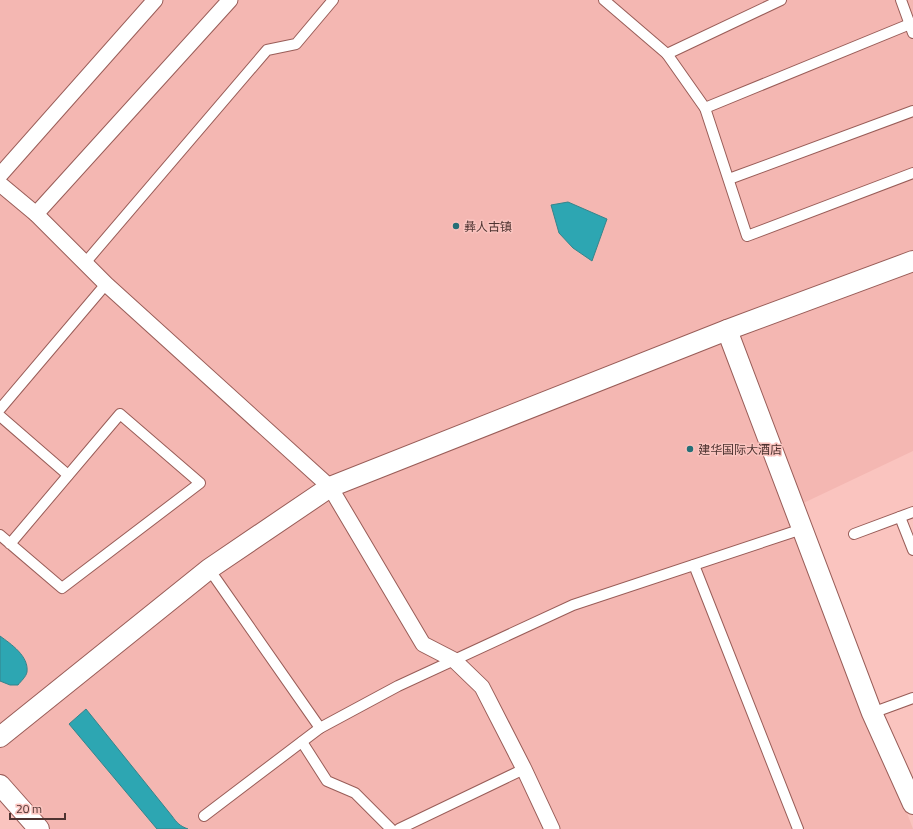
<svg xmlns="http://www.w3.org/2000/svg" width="913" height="829" font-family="'Titillium Web','Noto Sans SC',sans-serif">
<rect width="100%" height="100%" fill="#fac4bf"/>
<path fill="#f4b7b2" d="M0 0H913V451L795 507 913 829H43L0 784Z"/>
<g fill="#2da6b2" stroke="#37848b">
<path d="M568 202 607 219 592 261 573 248 559 233 551 205Z"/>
<path d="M0 636C11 644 29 656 27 672 26 677 21 681 18 685H10L0 681Z"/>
<path d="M86 709 172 816C177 823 180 826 188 829H157L69 724Z"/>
</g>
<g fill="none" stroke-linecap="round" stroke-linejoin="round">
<g stroke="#995d58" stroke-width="12">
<g id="service">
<path d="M604 0 667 54 705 108 747 236 913 173"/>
<path d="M901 0 913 33"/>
<path d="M667 54 781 0"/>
<path d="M705 108 910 24"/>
<path d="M729 179 913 111"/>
<path d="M85 263 267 50 296 44 333 0"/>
<path d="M0 409 106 284"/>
<path d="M0 416 68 475"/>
<path d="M900 517 913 550"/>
<path d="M854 534 913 512"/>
<path d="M0 535 62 588 200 483 120 414 10 544"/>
<path d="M694 565 798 829"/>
<path d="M209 569 320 728"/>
<path d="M872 713 913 698"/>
<path d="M302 742 327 781 355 793 391 829"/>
<path d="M204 816 320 728 398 686 573 605 802 529"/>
<path d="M399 829 524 769"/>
</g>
</g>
<g stroke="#995d58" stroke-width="17">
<g id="pedestrian">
<path d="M0 175 155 0"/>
<path d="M0 184 36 214 106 284 330 487 423 644 454 660 482 687 524 769 552 829"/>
<path d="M36 214 230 0"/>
</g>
</g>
<g stroke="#995d58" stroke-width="22">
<g id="minor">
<path d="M727 330 872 713 913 804"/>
<path d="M0 737 209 569 330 487 727 330 913 261"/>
<path d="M0 785 39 829"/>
</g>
</g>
<use href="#service" stroke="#fff" stroke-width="10"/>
<use href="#pedestrian" stroke="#fff" stroke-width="15"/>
<use href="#minor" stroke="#fff" stroke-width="20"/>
</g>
<g fill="#256f77" stroke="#fac4bf" stroke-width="1.5">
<circle cx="456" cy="226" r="4"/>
<circle cx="690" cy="449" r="4"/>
</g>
<g text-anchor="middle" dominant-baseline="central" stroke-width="3" stroke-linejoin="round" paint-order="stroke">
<g font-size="12" fill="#4e3331" stroke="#fac4bf" text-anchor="start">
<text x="464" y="226">彝人古镇</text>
<text x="698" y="449">建华国际大酒店</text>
</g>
</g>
<path d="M10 813v6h55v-6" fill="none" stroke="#4e3331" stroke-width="2"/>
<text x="16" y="813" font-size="12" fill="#4e3331" stroke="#fac4bf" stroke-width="3" paint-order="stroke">20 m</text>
</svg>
